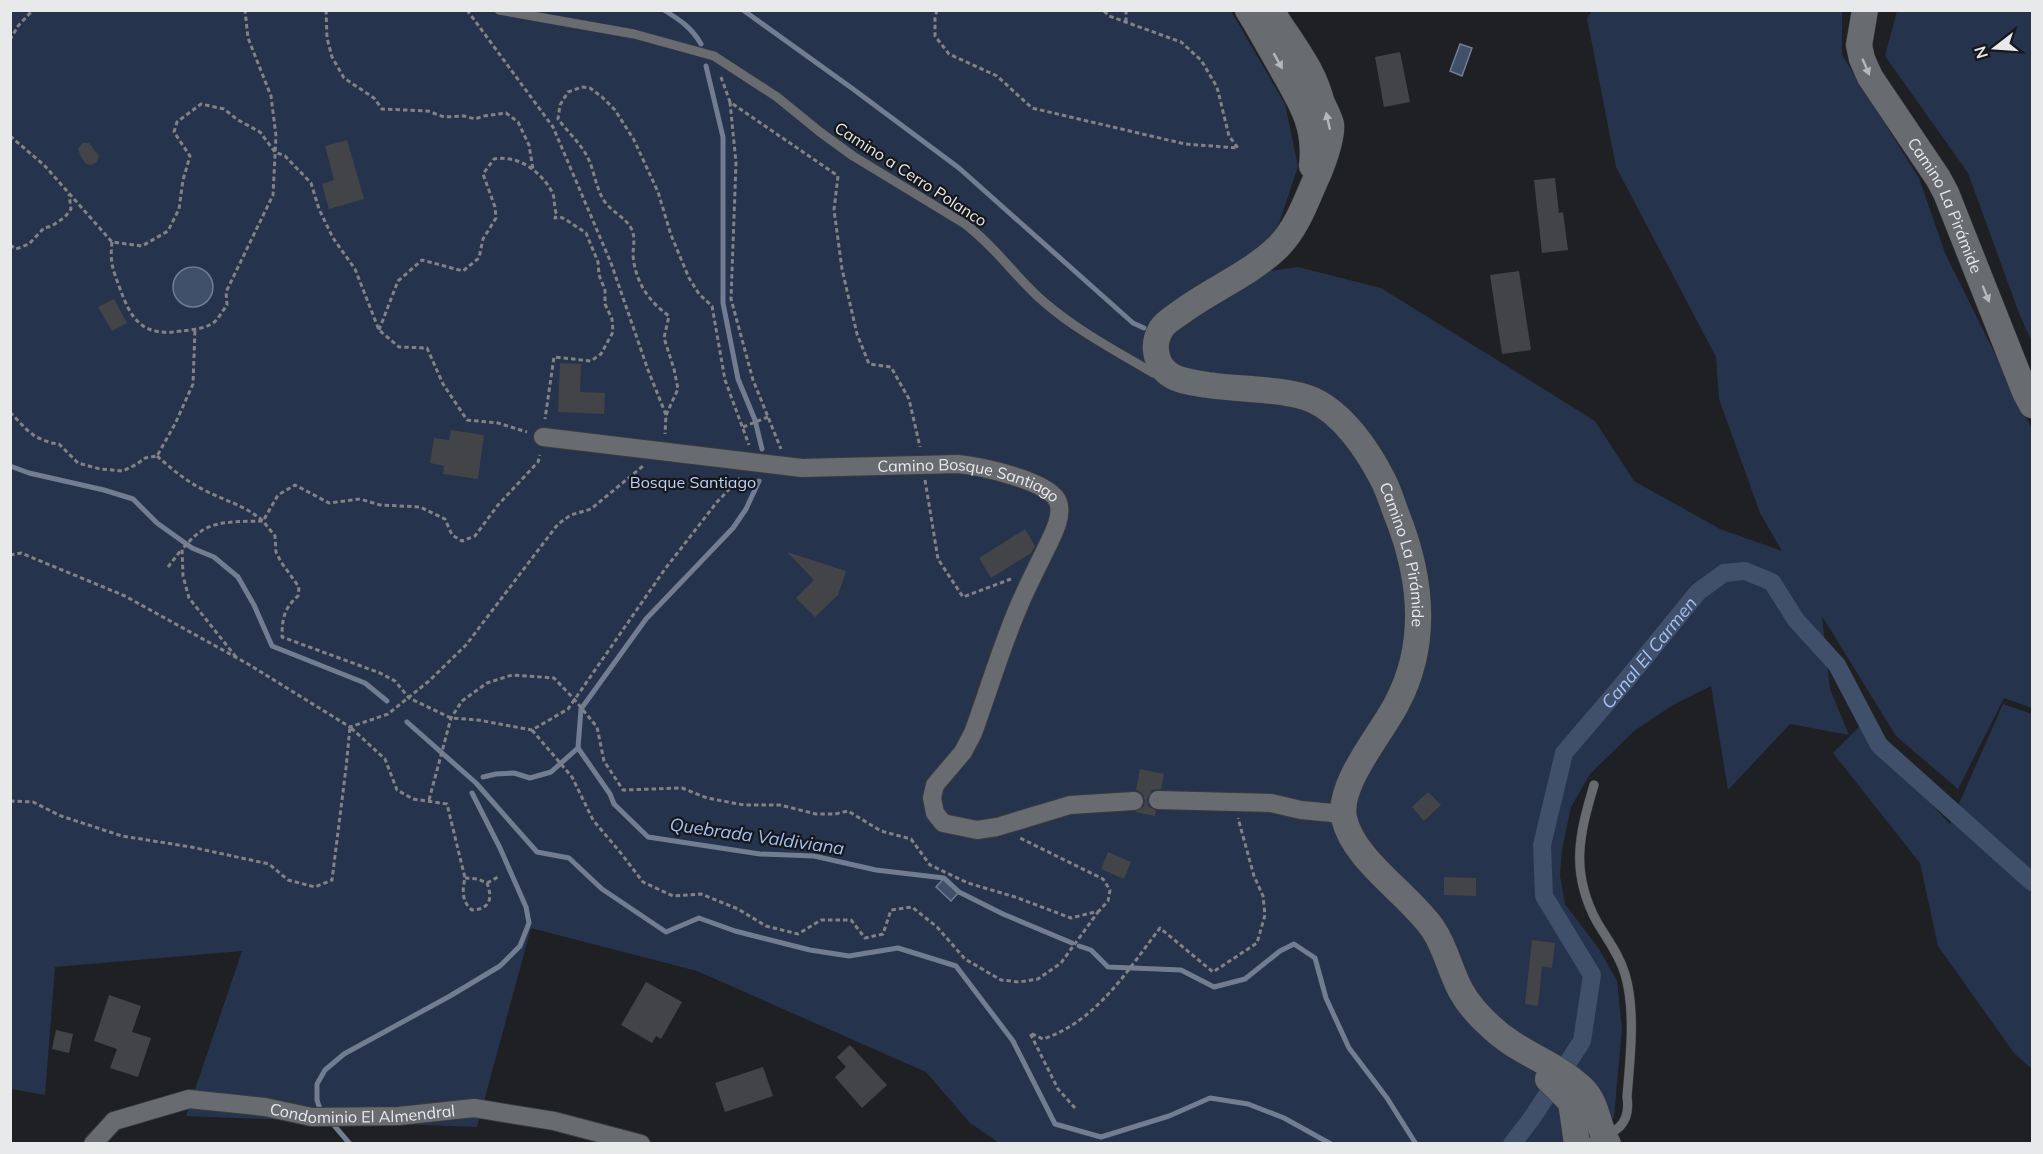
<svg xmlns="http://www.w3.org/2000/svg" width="2043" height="1154" font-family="Mulish,sans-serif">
<rect width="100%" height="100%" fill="#1f2024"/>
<g fill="#26334d">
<path d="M1593 10 1842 11V55L1919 178 1945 253 2032 429V708L2004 698 1958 789 1896 736 1822 616 1830 689 1849 735 1790 724 1728 790 1711 686 1673 705 1634 731 1590 774 1571 807 1562 850 1560 876 1565 904 1599 949 1617 981 1622 1028 1614 1117 1605 1130 1591 1143H999L970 1123 926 1072 697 971 531 928 477 1127 186 1116 242 951 55 967 45 1095 11 1089 10 11H1231L1285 104 1298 166 1274 239 1216 279 1298 267 1381 288 1595 421 1634 481 1720 529 1782 551 1760 513 1719 399 1716 357 1616 167 1587 18Z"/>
<path d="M1897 11H2032V342L2019 313 1968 173 1885 56Z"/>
<path d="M2003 704 2032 714V1069L2014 1053 1938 946 1920 863 1833 753 1859 727 1950 824Z"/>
</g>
<g fill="#404f6a" stroke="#727d91" stroke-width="1.5">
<path d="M1460 44 1472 48 1462 76 1450 71Z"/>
<circle cx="193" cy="287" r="20"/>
<path d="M944 878 959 892 951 901 936 887Z"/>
</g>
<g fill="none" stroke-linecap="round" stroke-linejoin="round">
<g stroke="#727d91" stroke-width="5">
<path d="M664 10C680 20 692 28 701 44"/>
<path d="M743 10 853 89 959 168 1133 323 1144 328"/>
<path d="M706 66 723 137V303L738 379 755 420 762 449"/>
<path d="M10 466 29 473 104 490 133 499 157 523 192 548 214 557 238 577 254 605 272 646 365 683 387 701"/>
<path d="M759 481 746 509 733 528 646 619 581 709 578 748 610 794 614 804 648 837 760 854 814 856 876 870 944 878 959 892 1003 914 1072 943"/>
<path d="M407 722 476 783 537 852 569 858 602 889 666 932 699 918 735 931 810 950 849 956 898 948 956 966 1013 1041 1055 1124 1101 1137 1169 1116 1210 1098 1248 1104 1284 1118 1331 1144"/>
<path d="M483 777 496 774 514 773 530 778 551 772 578 748"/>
<path d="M1079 946 1091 950 1108 967 1181 970 1214 987 1245 979 1280 951 1294 944 1315 958 1326 998 1349 1048 1387 1098 1416 1144"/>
<path d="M320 1109 317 1100V1084L325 1070 344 1054 450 996 500 966 520 946 529 923 526 907 500 848 472 793"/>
<path d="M332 1123 350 1144"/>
</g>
<path stroke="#404f6a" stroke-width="18" id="s1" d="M1512 1144 1532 1118 1582 1041 1592 975 1544 896 1542 845 1564 753 1623 684 1698 592 1724 573 1745 571 1772 582 1796 620 1837 665 1879 745 2032 882"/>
</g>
<g fill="#424448">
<path d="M1400 52 1410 102 1384 107 1375 57Z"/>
<path d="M347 140 364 199 329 209 322 184 334 180 325 146Z"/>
<path d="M82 143H89L99 156 97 162 91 165 86 164 81 157 78 149Z"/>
<path d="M1555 178 1559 213 1563 212 1568 250 1542 253 1534 180Z"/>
<path d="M1519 271 1531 350 1502 354 1490 275Z"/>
<path d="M114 299 127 323 112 331 98 307Z"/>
<path d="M560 363 581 364 580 392 605 393 604 414 558 412Z"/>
<path d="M451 430 484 435 478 479 443 474 444 466 430 463 434 438 449 440Z"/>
<path d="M1025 529 1035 546 1031 553 991 578 979 558Z"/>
<path d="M787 552 846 571 838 595 815 617 796 598 814 580Z"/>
<path d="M1140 769 1164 774 1161 789 1152 790 1147 799 1148 806 1156 811 1155 816 1135 812 1144 806 1145 801 1143 794 1136 790Z"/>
<path d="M1428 792 1441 805 1424 821 1412 807Z"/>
<path d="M1108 852 1131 862 1124 879 1101 869Z"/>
<path d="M1444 877 1476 878V896L1444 895Z"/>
<path d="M1532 940 1555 943 1552 968 1542 966 1538 1006 1525 1004Z"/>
<path d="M646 982 682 1002 661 1039 656 1036 652 1043 621 1025Z"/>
<path d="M109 995 141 1006 132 1032 151 1038 138 1077 110 1068 117 1049 94 1041Z"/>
<path d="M56 1030 73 1034 69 1053 52 1049Z"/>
<path d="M850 1045 887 1085 862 1108 835 1077 846 1067 837 1057Z"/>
<path d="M763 1067 773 1096 725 1112 715 1083Z"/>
</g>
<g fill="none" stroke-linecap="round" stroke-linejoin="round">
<g stroke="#3a3b3e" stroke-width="10">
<g id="lane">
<path d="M499 10 634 34 714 56 777 97 820 132 853 156 965 224C995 246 1016 278 1044 302 1076 330 1116 351 1153 373L1160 375"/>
<path d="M1586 1144C1610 1134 1632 1129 1627 1097 1630 1059 1636 1011 1625 974 1619 954 1607 939 1597 922 1570 872 1579 835 1594 785"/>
</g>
</g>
<g stroke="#3a3b3e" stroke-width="20">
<g id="street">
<path id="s2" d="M543 437 802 468 958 464C979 466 1051 481 1058 502 1064 517 1050 540 1044 553 1035 571 1026 589 1018 608 1001 648 988 692 973 733L963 752 935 785 932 798 935 813 943 823 977 830 997 827 1070 805 1134 801"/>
<path d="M1158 800 1271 803 1301 810 1343 814"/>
<path id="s3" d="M93 1144 114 1121 189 1099 265 1107 312 1117 399 1116 474 1108 554 1121 641 1144"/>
</g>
</g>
<g stroke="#3a3b3e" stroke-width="27">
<g id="secondary">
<path d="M1248 10C1260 29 1270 48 1281 67 1300 101 1317 125 1312 166"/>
<path id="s4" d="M1271 10C1284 32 1300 52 1311 74 1316 83 1319 93 1322 103 1325 109 1329 117 1331 124 1333 137 1321 169 1315 181 1305 204 1296 229 1278 247 1251 273 1215 288 1184 310 1176 316 1166 321 1161 329 1157 336 1155 343 1156 351 1157 361 1163 371 1172 376 1182 382 1197 383 1208 385 1240 390 1284 388 1313 400 1343 414 1367 449 1382 478 1388 489 1392 502 1396 513 1421 575 1429 642 1397 703 1382 733 1337 784 1344 818 1353 860 1409 894 1433 929 1446 948 1450 971 1461 991 1468 1004 1479 1016 1490 1026 1519 1054 1555 1062 1583 1089 1598 1104 1597 1126 1608 1144"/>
<path id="s5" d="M1865 10 1859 45 1862 59 1870 77 1938 178 1946 193 2025 392 2032 405"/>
<path d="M1548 1079 1571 1102 1577 1144"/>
</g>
</g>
<g stroke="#818285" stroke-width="3" stroke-dasharray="4.5 3" stroke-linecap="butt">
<path d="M326 10 327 38 332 57 344 78 374 98 382 109 428 111 444 117 464 116 475 119 484 116 506 113 518 122 529 145 533 169"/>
<path d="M467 10 553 127 611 263 648 370 666 415 665 434"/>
<path d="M937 10 935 18V36L949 54 997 76 1032 108 1185 144 1238 148 1229 136 1217 87 1201 60 1181 42 1109 16 1103 10"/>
<path d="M1126 10V23"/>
<path d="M10 40 18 26 33 10"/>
<path d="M721 77 730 102 838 176 834 210 842 269 857 334 869 364 891 367 909 399 920 447"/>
<path d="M730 102 736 163 731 299 753 380 781 449"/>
<path d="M10 136 44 165 112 242 142 246 168 231 179 209 183 180 190 156 174 132 177 122 201 104 224 109 238 120 260 132 275 152 285 156 311 183 319 209 333 238 355 269 379 330 399 347 427 348 443 384 467 420 498 423 527 432"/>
<path d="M112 242C110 262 112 267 119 286 131 320 142 337 181 331 191 330 204 329 213 323 218 320 223 310 227 305L226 292 273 195 276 136 271 96 248 38 245 10"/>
<path d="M10 245 16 249 29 244 44 228 52 226 65 217 71 209 69 194"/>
<path d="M379 330 398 281 422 260 463 271 479 258 483 239 496 218 495 207 483 174 494 159C518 155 539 170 551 190 555 196 554 203 555 209 557 218 558 210 555 218L560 217 565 219 586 233 598 262 599 275 605 290V304L612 319 613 332 601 354 591 361 554 357 545 419"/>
<path d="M10 412 26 429 36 437 51 443 59 444 78 463 100 469 123 471 137 464 145 458 157 456 175 424 193 384 195 329"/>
<path d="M666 415 678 389 674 369 664 338 669 316C648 301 635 281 633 255 633 246 636 237 631 228 626 218 610 211 603 199 595 185 594 169 587 156 580 143 567 131 558 119L560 105 568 92 582 87 590 88 602 97 615 110 634 140 658 192 671 235 689 278 699 294 712 306 725 380 749 445"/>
<path d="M743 427 768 417"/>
<path d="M157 456C173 470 187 482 206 491 226 501 246 506 263 521L278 495 295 485 329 503 360 499 380 505 420 507 445 519 452 535 462 541 475 536 498 505 538 462 540 455"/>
<path d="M925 480 938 559 963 597 1011 579"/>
<path d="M10 555 21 553 125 596 248 664 350 727 388 714 429 681 466 645 558 524 571 515 591 509 643 466"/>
<path d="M168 567 181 550"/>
<path d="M236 657 189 598 183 576 182 549C187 544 191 539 196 535 214 519 242 522 263 521L275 536 276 552 281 562 299 587 298 596C284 608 282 619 282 637L380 673 395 681 409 698 451 718 478 720 532 730 568 709 665 569 717 502 740 478"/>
<path d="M532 730 572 777 593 820 620 852 643 882 673 896 701 894 738 909 766 926 798 934 821 920H851L865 938 883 934 891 910 912 907 937 927 965 959 1001 980 1019 982 1038 979 1061 963 1098 912"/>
<path d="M429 800 451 718 462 701 487 683 512 675 554 678 574 699 597 727 604 761 623 790 682 788 707 798 744 805H780L816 814H835L848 811 881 831 911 839 930 865 968 883 1015 897 1071 918 1099 911 1108 901 1110 890 1103 879 1020 838"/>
<path d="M10 801 33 802 61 816 122 836 191 847 269 864 288 880 315 887 332 880 346 768 350 727 385 759 397 790 413 799 447 804 465 878C462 891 462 902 472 910 490 909 493 899 487 883L478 879 465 878"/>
<path d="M487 883 498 877"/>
<path d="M1075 1108 1058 1089 1030 1033 1043 1039C1097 1021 1127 971 1160 928L1213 972 1257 943 1265 915 1263 896 1254 876 1238 818"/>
</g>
<use href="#lane" stroke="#686b6f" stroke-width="9"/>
<use href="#street" stroke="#686b6f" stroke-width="18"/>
<use href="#secondary" stroke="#686b6f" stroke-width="26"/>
</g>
<defs><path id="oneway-solid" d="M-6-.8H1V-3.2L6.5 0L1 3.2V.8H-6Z" transform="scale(1.5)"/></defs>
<g fill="#b5b7b9">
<use href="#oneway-solid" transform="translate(1278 61) rotate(61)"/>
<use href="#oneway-solid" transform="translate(1866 67) rotate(67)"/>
<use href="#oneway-solid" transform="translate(1328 121) rotate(-103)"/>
<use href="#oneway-solid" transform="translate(1986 294) rotate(68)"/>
</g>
<g text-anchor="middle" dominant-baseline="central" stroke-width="4.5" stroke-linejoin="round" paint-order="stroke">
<g font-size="16" fill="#e8e9eb" stroke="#15171a">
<text transform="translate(911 174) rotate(33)">Camino a Cerro Polanco</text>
<text stroke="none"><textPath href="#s5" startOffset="219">Camino La Pirámide</textPath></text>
<text stroke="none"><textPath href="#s2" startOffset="430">Camino Bosque Santiago</textPath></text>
<text stroke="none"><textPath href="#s4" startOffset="792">Camino La Pirámide</textPath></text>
<text stroke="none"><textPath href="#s3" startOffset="284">Condominio El Almendral</textPath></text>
</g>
<g font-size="16" fill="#bbd2fb" stroke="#15171a">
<text x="693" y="482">Bosque Santiago</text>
</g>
<g font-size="18" font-style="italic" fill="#a4c0f3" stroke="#15171a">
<text stroke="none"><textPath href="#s1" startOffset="561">Canal El Carmen</textPath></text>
<text transform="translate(757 836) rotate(8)">Quebrada Valdiviana</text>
</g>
</g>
<rect width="2043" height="1154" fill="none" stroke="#e8e9eb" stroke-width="24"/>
<g transform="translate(1995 48) rotate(253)" stroke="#15171a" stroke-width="4.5" paint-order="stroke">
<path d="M0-4.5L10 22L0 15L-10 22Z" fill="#e8e9eb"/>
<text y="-9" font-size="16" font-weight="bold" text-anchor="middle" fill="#e8e9eb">N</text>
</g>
</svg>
